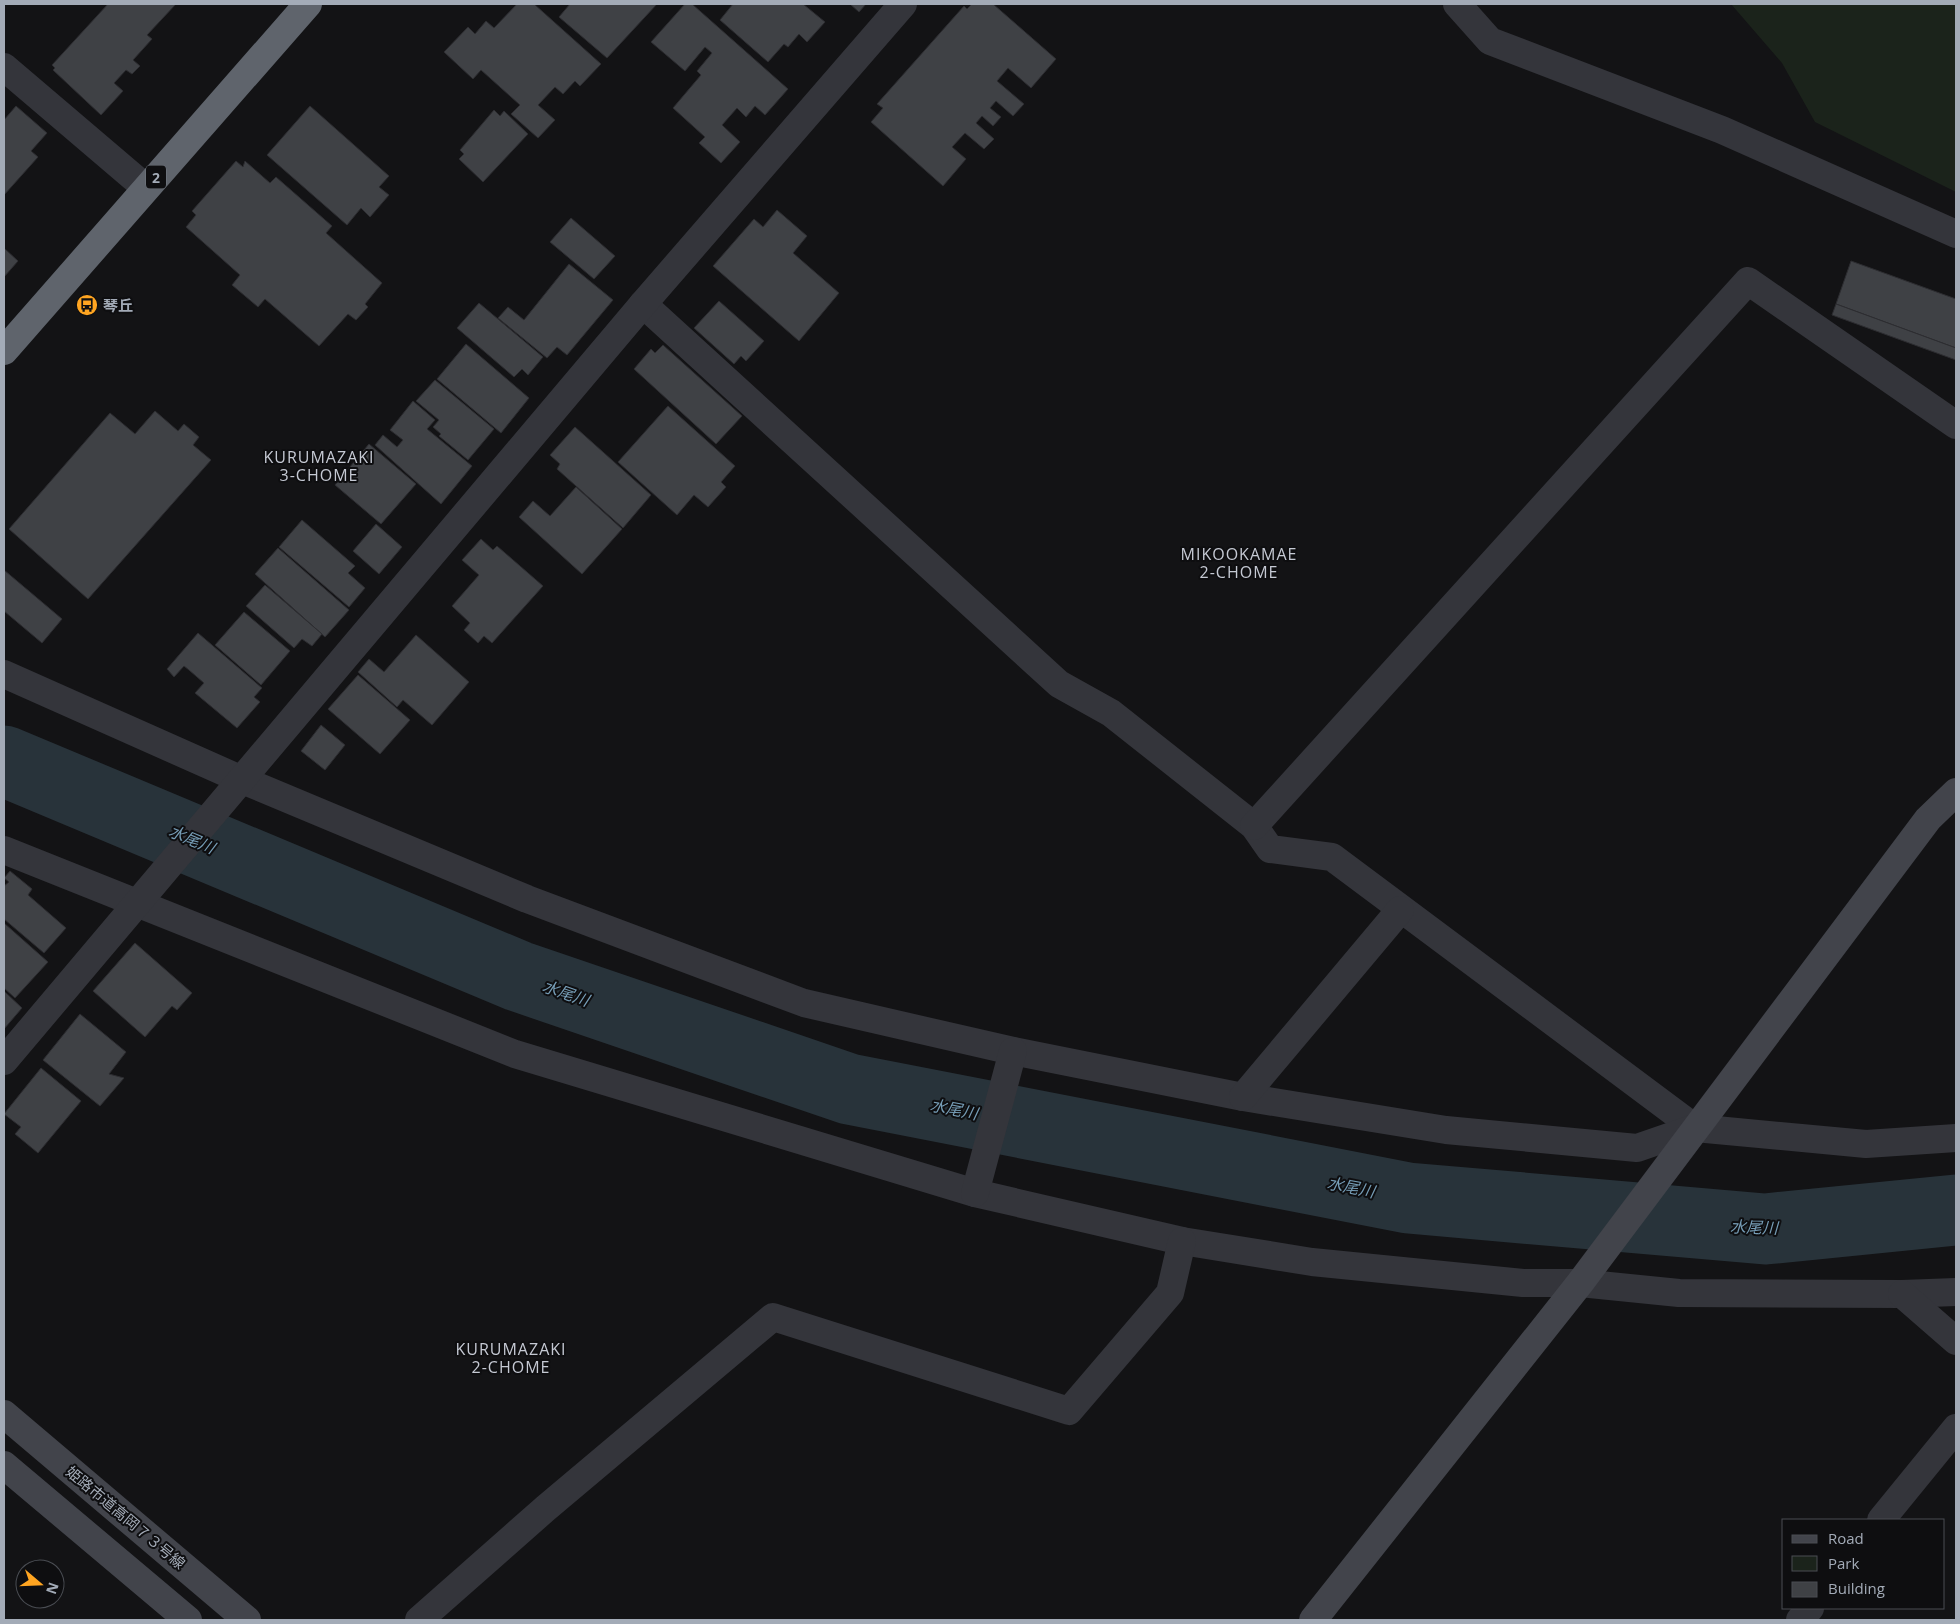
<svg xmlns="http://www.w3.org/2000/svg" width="1960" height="1624" font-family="'Open Sans','Noto Sans JP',sans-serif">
<rect width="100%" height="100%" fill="#131315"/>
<path fill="#1b231b" d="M1731 4H1956V192L1815 122 1782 63Z"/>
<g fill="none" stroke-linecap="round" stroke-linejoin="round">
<path stroke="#28333a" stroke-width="71" d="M4 761 518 976 849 1089 1408 1198 1765 1229 1956 1210"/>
</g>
<g fill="#3f4145" stroke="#2d2d31">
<path d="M108 4H176L147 35 152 39 133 60 140 66 132 74 126 70 114 83 123 91 101 115 53 70 55 68 52 65Z"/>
<path d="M517 4H534L601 64 580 86 575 81 563 94 555 87 538 105 555 120 538 138 511 114 520 105 481 70 473 79 444 52 468 27 475 34 486 21 494 28Z"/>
<path d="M570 4H657L607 58 559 17Z"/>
<path d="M685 4H692L788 89 765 115 755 106 746 117 737 108 722 125 740 142 721 163 699 143 705 137 673 108 701 75 697 71 712 53 705 47 685 71 651 42Z"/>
<path d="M733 4H803L825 22 807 42 799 34 788 47 784 44 768 62 720 20Z"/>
<path d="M850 4H866L859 12Z"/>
<path d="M972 4H993L1056 59 1031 88 1008 68 997 81 1024 104 1013 116 996 101 990 108 1001 117 993 126 982 116 976 123 994 139 984 149 965 133 952 147 966 159 943 186 871 122 883 108 877 104 964 6 967 9Z"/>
<path d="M16 106 47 133 31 151 38 157 4 195V120Z"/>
<path d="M310 106 389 176 379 187 389 195 370 217 361 208 347 225 267 155Z"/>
<path d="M494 110 500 116 504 111 528 134 483 182 459 159 464 154 460 150Z"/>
<path d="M236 161 243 167 245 161 270 183 276 177 332 226 326 233 382 283 365 304 368 307 356 320 348 314 319 346 265 299 258 307 232 285 240 275 186 227 196 215 192 211Z"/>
<path d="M777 210 807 236 793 253 839 293 799 341 713 266 754 219 763 227Z"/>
<path d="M571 218 615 256 594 279 550 242Z"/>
<path d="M4 248 18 261 4 277Z"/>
<path d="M1851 261 1956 299V348L1836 304Z"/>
<path d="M569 264 613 300 567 355 557 347 547 358 498 318 508 307 524 320Z"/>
<path d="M719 301 764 341 746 361 741 356 734 364 694 328Z"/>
<path d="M479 303 543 357 528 375 522 369 514 377 457 328Z"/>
<path d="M1836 304 1956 348V360L1832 315Z"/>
<path d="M466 344 529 398 501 433 437 379Z"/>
<path d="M663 345 742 416 716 444 634 369 651 349 655 353Z"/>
<path d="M435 380 494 429 468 460 439 436 441 434 433 427 439 420 416 401Z"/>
<path d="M413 401 435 420 427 429 472 466 441 504 375 445 383 435 397 447 403 440 390 430Z"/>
<path d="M668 406 735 466 721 482 726 487 708 507 694 495 677 515 618 462Z"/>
<path d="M155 411 178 431 184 424 199 437 193 445 211 460 88 599 9 529 110 413 135 434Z"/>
<path d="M575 427 651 495 623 528 557 469 560 464 550 455Z"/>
<path d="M369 444 416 484 381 524 335 485Z"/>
<path d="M576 487 622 529 582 574 519 517 533 501 550 516Z"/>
<path d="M302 520 355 566 348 573 365 588 349 607 279 547Z"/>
<path d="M376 524 402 547 379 574 353 551Z"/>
<path d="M481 539 493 550 497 546 543 586 492 643 484 636 478 643 464 630 470 623 452 606 479 575 462 560Z"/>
<path d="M278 548 349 610 325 637 255 574Z"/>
<path d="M4 570 62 619 42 643 4 611Z"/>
<path d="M265 585 322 634 312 646 302 639 294 648 246 606Z"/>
<path d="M244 612 290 651 261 685 215 645Z"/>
<path d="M198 633 262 688 254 697 260 702 237 728 195 693 204 683 189 670 184 666 174 677 167 669Z"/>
<path d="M416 635 469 682 432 725 403 700 397 707 358 672 369 659 384 672Z"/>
<path d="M358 675 410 720 380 754 328 709Z"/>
<path d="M321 725 345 745 325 770 301 751Z"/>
<path d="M10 871 32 889 28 895 66 928 44 953 4 919V886L9 882 4 878Z"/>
<path d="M4 923 48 962 15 998 4 988Z"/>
<path d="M135 943 192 993 177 1010 172 1006 145 1037 93 991Z"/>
<path d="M4 991 22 1008 4 1029Z"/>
<path d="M80 1014 126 1052 109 1074 124 1078 100 1106 43 1060Z"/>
<path d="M41 1068 81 1101 38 1153 15 1134 21 1127 4 1114Z"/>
</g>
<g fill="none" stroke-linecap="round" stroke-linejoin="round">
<g stroke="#34353b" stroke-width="28">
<path d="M1457 4 1490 41 1722 130 1956 234"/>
<path d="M4 67 146 188"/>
<path d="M643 304 1059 684 1111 713 1254 826 1270 849 1332 857 1695 1128"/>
<path d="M4 674 240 779 527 899 804 1003 1013 1051 1243 1097 1446 1130 1637 1148 1695 1128 1866 1144 1956 1138"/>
<path d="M1254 826 1748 281 1956 425"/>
<path d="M4 850 515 1054 975 1193 1182 1241 1312 1262 1523 1283H1580L1679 1293 1902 1294 1956 1292"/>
<path d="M4 1061 643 304 903 4"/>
<path d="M1243 1097 1400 910"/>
<path d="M975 1193 1013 1051"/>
<path d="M1902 1294 1956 1341"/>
<path d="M1881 1520 1956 1428"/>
<path d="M419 1620 546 1508 773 1317 1069 1411 1170 1293 1182 1241"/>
<path d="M1800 1620 1810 1608"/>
</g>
<g stroke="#42444b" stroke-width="28">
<path d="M4 1414 247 1620"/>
<path d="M4 1465 188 1620"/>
<path d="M1313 1620 1580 1283 1928 819 1956 792"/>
</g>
<path stroke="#5f646c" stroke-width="28" d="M4 351 308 4"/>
</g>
<defs>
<g id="bus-disc" transform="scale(1.125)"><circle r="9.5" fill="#ffa521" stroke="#0e0e10"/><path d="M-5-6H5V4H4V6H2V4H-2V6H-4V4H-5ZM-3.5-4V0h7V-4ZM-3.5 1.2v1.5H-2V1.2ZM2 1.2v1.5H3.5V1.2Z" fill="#111"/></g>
</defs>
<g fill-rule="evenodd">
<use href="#bus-disc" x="87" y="305"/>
</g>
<g text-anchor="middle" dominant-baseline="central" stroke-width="4" stroke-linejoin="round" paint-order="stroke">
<rect fill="#0e0e10" stroke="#767c85" stroke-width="1" x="146" y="165.5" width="20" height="23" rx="4"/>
<g font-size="14" font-weight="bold" fill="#a3abb7">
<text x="156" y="177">2</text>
</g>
<g font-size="15" font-weight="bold" fill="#a3abb7" stroke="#0e0e10" text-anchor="start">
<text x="103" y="305">琴丘</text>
</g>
<g font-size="15" fill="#a3abb7" stroke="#0e0e10">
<text transform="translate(126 1517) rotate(40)">姫路市道高岡７３号線</text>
</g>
<g font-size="16" letter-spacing="1" fill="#c5c9d3" stroke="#0e0e10">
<text x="319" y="457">KURUMAZAKI<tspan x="319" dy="18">3-CHOME</tspan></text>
<text x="1239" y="554">MIKOOKAMAE<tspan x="1239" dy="18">2-CHOME</tspan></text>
<text x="511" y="1349">KURUMAZAKI<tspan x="511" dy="18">2-CHOME</tspan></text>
</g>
<g font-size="16" font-style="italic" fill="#769db6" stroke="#0e0e10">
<text transform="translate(192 839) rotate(23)">水尾川</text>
<text transform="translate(566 993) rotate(19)">水尾川</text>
<text transform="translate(954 1109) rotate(11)">水尾川</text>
<text transform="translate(1351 1187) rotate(11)">水尾川</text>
<text transform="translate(1754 1227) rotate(2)">水尾川</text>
</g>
</g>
<rect width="1960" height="1624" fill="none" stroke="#a3abb7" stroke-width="10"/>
<rect x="1782" y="1519" width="162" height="90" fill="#0e0e10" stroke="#4a4d53"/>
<rect x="1792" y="1535" width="25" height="8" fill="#42444b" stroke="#4a4d53"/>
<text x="1828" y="1544" font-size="15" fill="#a3abb7">Road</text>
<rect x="1792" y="1556" width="25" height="15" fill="#1b231b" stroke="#4a4d53"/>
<text x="1828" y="1569" font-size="15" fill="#a3abb7">Park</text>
<rect x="1792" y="1582" width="25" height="15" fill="#3f4145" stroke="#4a4d53"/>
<text x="1828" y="1594" font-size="15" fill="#a3abb7">Building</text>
<g transform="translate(40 1584) rotate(109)"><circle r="24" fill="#0e0e10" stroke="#4a4d53"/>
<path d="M0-4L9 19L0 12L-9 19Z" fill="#ffa521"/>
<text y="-8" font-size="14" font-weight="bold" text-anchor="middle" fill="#a3abb7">N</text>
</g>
</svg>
